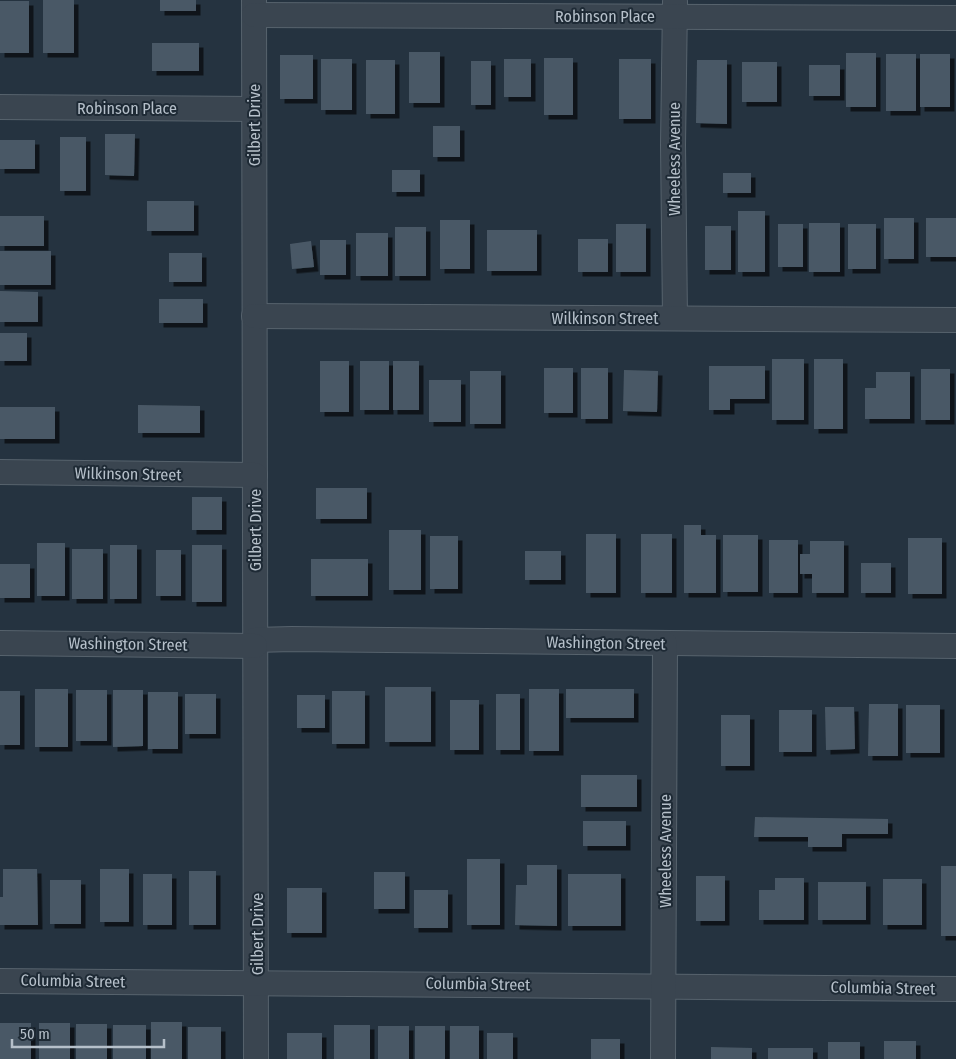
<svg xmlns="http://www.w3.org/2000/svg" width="956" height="1059" font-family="'Fira Sans Condensed',sans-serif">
<defs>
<filter id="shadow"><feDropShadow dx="4.5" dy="4.5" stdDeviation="0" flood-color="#0009"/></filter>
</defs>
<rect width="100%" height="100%" fill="#253340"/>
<g fill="#4a5966" filter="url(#shadow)">
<rect x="43" y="0" width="31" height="53"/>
<rect x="160" y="0" width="36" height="11"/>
<rect x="0" y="1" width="29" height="52"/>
<rect x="152" y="43" width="47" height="28"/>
<rect x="409" y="52" width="31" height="51"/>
<rect x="846" y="53" width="30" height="54"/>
<rect x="886" y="54" width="30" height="57"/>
<rect x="920" y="54" width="30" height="53"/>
<rect x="280" y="55" width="33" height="44"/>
<rect x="544" y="58" width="29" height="57"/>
<rect x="321" y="59" width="31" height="51"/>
<rect x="504" y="59" width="27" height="38"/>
<rect x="619" y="59" width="32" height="60"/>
<rect x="366" y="60" width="29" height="54"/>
<path d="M697 60H727V124L696 123Z"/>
<rect x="471" y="61" width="20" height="44"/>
<rect x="742" y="62" width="35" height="40"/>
<rect x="809" y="65" width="31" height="31"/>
<rect x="433" y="126" width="27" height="31"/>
<path d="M105 134H135L134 176 105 175Z"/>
<rect x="60" y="137" width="26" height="54"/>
<rect x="0" y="140" width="35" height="29"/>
<rect x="392" y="170" width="28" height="22"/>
<rect x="723" y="173" width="28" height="20"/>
<rect x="147" y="201" width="47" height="30"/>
<rect x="738" y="211" width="27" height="61"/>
<rect x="0" y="216" width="44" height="30"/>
<rect x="884" y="218" width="30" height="41"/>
<rect x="926" y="218" width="30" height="39"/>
<rect x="440" y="220" width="30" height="49"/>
<rect x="809" y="223" width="31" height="49"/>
<rect x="616" y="224" width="30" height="48"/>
<rect x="778" y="224" width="25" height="43"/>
<rect x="848" y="224" width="28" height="45"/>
<rect x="705" y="226" width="26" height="44"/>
<rect x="395" y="227" width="31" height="49"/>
<rect x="487" y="230" width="50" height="41"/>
<rect x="356" y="233" width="32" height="43"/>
<rect x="578" y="239" width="30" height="33"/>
<rect x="320" y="240" width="26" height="35"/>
<path d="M311 241 314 267 292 269 290 244Z"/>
<rect x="0" y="251" width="51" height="34"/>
<rect x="169" y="253" width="33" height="29"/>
<path d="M0 291 38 292V322H0Z"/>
<rect x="159" y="299" width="44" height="24"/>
<rect x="0" y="333" width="27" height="28"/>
<rect x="772" y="359" width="32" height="61"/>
<rect x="814" y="359" width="29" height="70"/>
<rect x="320" y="361" width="29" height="51"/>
<rect x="360" y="361" width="29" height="49"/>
<rect x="393" y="361" width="26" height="49"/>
<path d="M709 366H765V399H730V410H709Z"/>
<rect x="544" y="368" width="29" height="45"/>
<rect x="581" y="368" width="27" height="51"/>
<rect x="921" y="369" width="29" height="51"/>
<path d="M624 370 658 371 657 412 623 411Z"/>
<rect x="470" y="371" width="31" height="53"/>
<path d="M876 372H910V419H865V388H876Z"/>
<rect x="429" y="380" width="32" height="42"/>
<path d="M138 405 200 406V433H138Z"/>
<rect x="0" y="407" width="55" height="32"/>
<rect x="316" y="488" width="51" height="31"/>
<rect x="192" y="497" width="30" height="33"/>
<path d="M684 525H701V535H716V593H684Z"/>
<rect x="389" y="530" width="32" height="60"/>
<rect x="586" y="534" width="30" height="59"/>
<rect x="641" y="534" width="31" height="59"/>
<rect x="723" y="535" width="35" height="57"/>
<rect x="430" y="536" width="28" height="53"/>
<rect x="908" y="538" width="34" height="56"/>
<rect x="769" y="540" width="29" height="53"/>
<path d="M810 541H844V593H812V574H800V554H810Z"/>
<rect x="37" y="543" width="28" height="53"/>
<rect x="110" y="545" width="27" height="54"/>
<rect x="192" y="545" width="30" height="57"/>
<rect x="72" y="549" width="31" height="50"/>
<rect x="156" y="550" width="25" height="46"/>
<rect x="525" y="551" width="36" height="29"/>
<rect x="311" y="559" width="57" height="37"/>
<rect x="861" y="563" width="30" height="30"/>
<rect x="0" y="564" width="30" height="34"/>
<rect x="385" y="687" width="46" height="55"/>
<rect x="35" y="689" width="33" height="58"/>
<rect x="529" y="689" width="30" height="62"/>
<rect x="566" y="689" width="68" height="29"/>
<rect x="76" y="690" width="31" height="51"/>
<path d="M113 690H143V746L113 747Z"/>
<rect x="0" y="691" width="20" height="54"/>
<rect x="332" y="691" width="33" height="53"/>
<rect x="148" y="692" width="30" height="57"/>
<rect x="185" y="694" width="31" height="40"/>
<rect x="496" y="694" width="24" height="56"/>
<rect x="297" y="695" width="28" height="33"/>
<rect x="450" y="700" width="29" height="50"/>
<path d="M869 704H898V756H868Z"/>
<rect x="906" y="705" width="34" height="48"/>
<path d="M825 707H854L855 749 826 750Z"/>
<rect x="779" y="710" width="33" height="42"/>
<rect x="721" y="715" width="29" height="51"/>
<rect x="581" y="775" width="56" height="32"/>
<path d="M755 817 888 819V834H842V847H808V837H754Z"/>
<rect x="583" y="821" width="43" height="25"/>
<rect x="467" y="859" width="33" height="66"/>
<path d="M527 865H557V926L515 925 516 885H527Z"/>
<rect x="941" y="866" width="15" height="70"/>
<path d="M3 869H37L38 925H0V897H3Z"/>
<rect x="100" y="869" width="29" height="53"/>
<rect x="189" y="871" width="27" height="54"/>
<rect x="374" y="872" width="31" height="37"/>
<rect x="143" y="874" width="29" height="51"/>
<rect x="568" y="874" width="53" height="52"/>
<rect x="696" y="876" width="29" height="45"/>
<path d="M775 878H804V920H759V890H775Z"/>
<rect x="883" y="879" width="39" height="46"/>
<rect x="50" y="880" width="31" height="44"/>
<rect x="818" y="882" width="48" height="38"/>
<rect x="287" y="888" width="35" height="45"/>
<rect x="414" y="890" width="34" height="38"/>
<rect x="151" y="1022" width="31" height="37"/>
<rect x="0" y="1023" width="31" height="36"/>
<rect x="39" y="1023" width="31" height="36"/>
<rect x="76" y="1024" width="31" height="35"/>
<rect x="113" y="1025" width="33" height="34"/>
<rect x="334" y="1025" width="36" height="34"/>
<rect x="378" y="1026" width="31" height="33"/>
<rect x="415" y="1026" width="30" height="33"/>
<rect x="450" y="1026" width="29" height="33"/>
<rect x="188" y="1027" width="33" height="32"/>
<rect x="287" y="1033" width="35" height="26"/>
<rect x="487" y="1033" width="26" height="26"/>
<rect x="591" y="1039" width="29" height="20"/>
<rect x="884" y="1041" width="32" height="18"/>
<rect x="828" y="1042" width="32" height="17"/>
<path d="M711 1047 752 1048V1059H711Z"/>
<rect x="768" y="1048" width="45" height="11"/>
</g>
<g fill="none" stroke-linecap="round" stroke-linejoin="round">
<g stroke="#57636d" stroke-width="26">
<g id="minor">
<path d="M254 0 256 1059"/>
<path d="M675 2 673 145 675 318"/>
<path d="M254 15 956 18"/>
<path d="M0 107 254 109"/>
<path d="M254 316 956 320"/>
<path d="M0 472 255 475"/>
<path d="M255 640 292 639 956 646"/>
<path d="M0 643 255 646"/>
<path d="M0 981 956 989"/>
<path d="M663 1059 665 644"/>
</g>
</g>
<use href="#minor" stroke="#3a4550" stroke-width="24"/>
</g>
<g text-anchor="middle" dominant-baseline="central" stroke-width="4" stroke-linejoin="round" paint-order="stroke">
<g font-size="16" fill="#b6c0ca" stroke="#1e2a35">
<text x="605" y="16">Robinson Place</text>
<text x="127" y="108">Robinson Place</text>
<text transform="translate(254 125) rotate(-90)">Gilbert Drive</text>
<text transform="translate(674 159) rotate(-90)">Wheeless Avenue</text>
<text x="605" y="318">Wilkinson Street</text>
<text transform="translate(128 474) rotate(1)">Wilkinson Street</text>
<text transform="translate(255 530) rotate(-90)">Gilbert Drive</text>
<text transform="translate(606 643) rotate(1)">Washington Street</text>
<text transform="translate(128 644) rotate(1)">Washington Street</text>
<text transform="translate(665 851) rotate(-90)">Wheeless Avenue</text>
<text transform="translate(257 934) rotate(-90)">Gilbert Drive</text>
<text transform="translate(73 981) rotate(1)">Columbia Street</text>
<text transform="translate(478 984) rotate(1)">Columbia Street</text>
<text transform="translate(883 988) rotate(1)">Columbia Street</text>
</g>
</g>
<path d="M12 1039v8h152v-8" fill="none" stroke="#b6c0ca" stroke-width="2.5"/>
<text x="20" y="1039" font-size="15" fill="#b6c0ca" stroke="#1e2a35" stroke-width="4" paint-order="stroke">50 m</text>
</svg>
